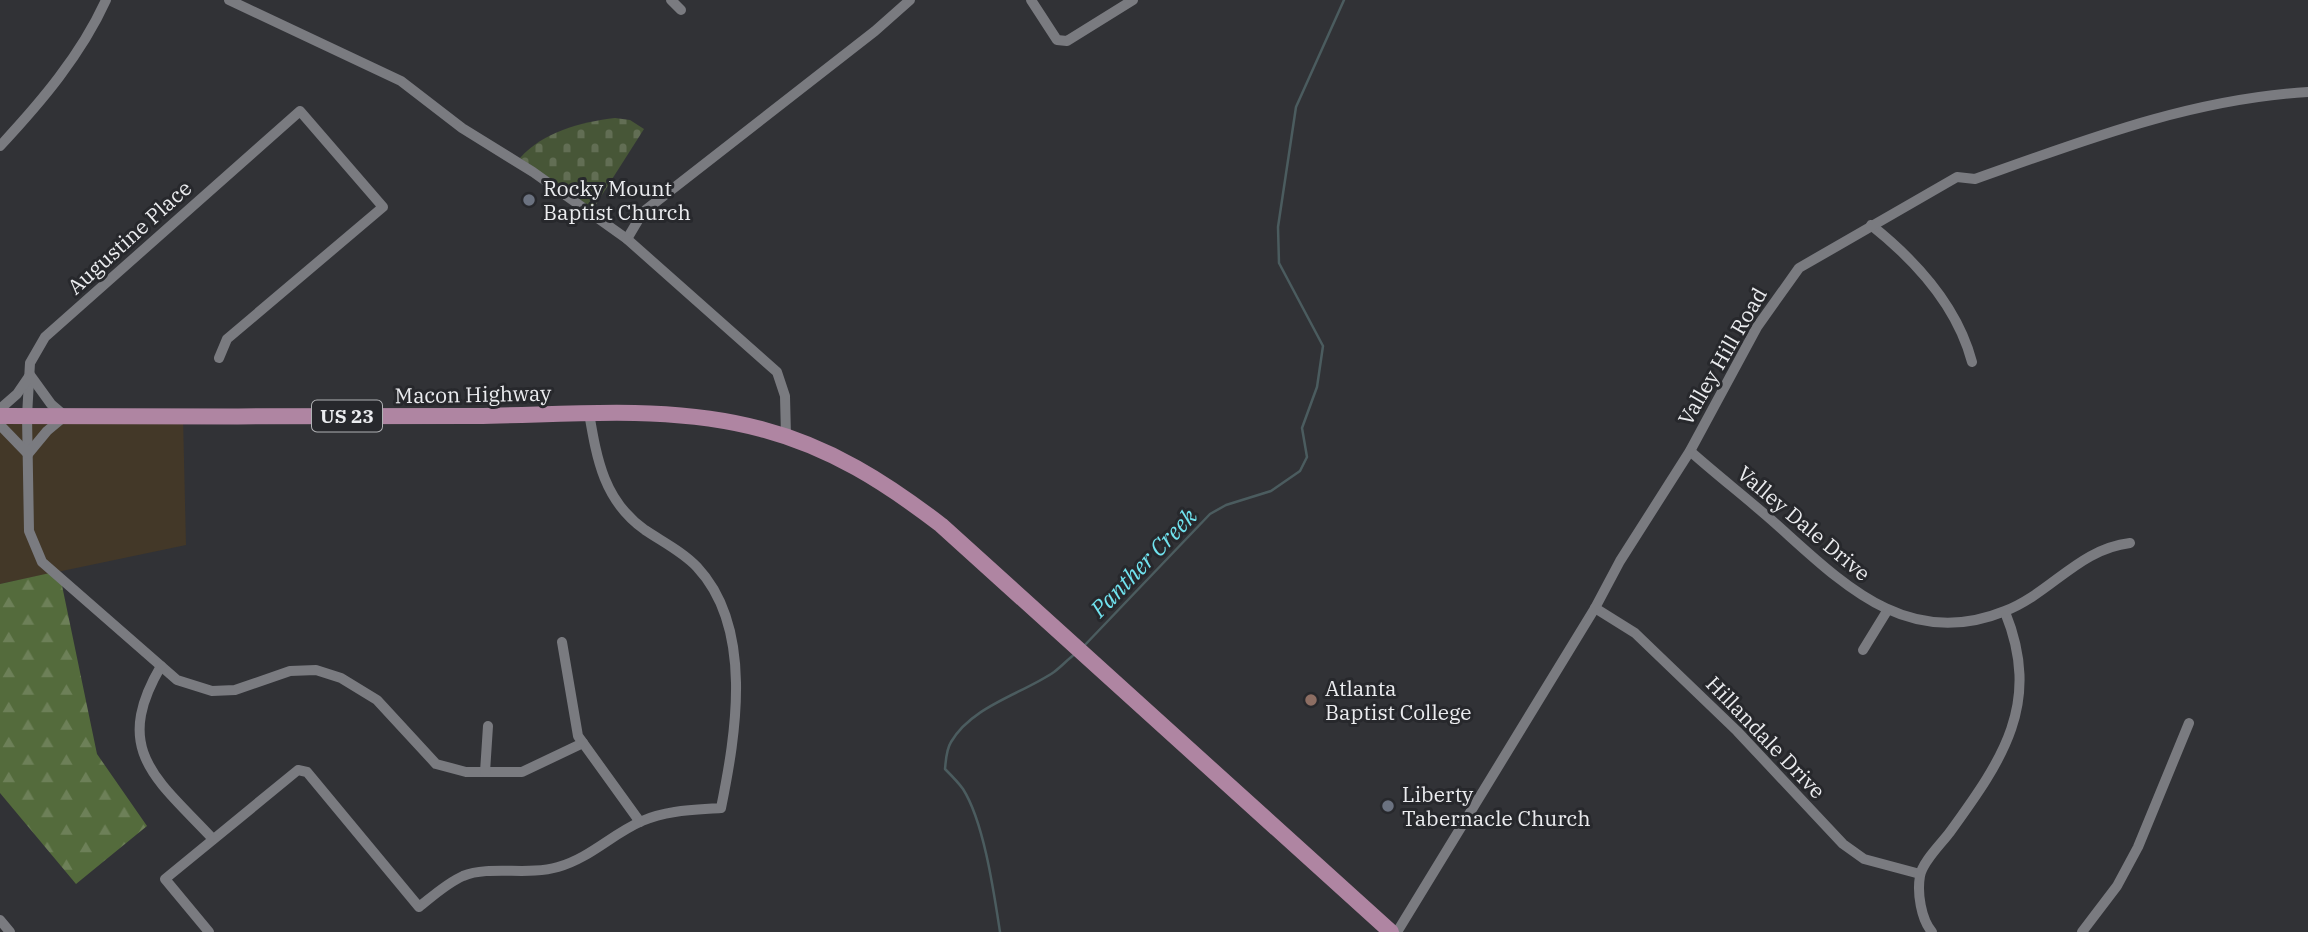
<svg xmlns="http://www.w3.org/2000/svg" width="2308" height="932" font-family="'IBM Plex Serif',serif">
<defs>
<pattern id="forest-firs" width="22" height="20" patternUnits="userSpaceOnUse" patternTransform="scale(1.75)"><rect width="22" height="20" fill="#546b3c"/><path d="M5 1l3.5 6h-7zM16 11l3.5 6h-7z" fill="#6d8058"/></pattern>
<pattern id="cemetery-stones" width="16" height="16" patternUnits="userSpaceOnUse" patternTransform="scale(1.75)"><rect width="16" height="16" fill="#475637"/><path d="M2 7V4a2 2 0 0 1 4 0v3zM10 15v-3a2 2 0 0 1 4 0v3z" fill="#626e54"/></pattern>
</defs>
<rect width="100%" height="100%" fill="#313236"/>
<path fill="#433828" d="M183 416 186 545 0 584V420Z"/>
<path fill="url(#forest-firs)" d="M59 571 97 754 147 826 76 884 0 793V584Z"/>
<path fill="url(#cemetery-stones)" d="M615 118 630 120 644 129 593 209 520 158C543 132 581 122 615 118Z"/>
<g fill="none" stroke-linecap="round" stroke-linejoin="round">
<g stroke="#4b5c5f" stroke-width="2.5">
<path d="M1083 647 1210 514 1226 505 1271 491 1300 471 1307 457 1302 428 1317 387 1323 346 1279 263 1278 227 1296 107 1344 0"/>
<path d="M1000 932C994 893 984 822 963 789 958 782 951 775 945 769 946 760 946 750 951 742 972 706 1022 694 1054 672 1062 666 1068 659 1075 654"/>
</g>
<g stroke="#7a7b80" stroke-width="10">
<path d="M229 0 401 81 462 128 533 172 627 239 777 372 785 396 786 436"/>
<path d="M671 0 681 10"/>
<path d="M1031 0 1057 40 1067 41 1133 0"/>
<path d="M0 146C41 102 81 55 106 0"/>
<path d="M1871 225C1915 260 1957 305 1972 362"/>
<path d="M627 239 643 212 875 31 910 0"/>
<path d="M219 358 227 339 383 207 300 111 45 337 30 363 27 416 29 531 42 562 177 680 212 691 235 690 290 671 316 670 341 678 377 700 436 764 466 772H522L583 743"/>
<path d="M0 409 17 394 30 375 51 404 65 416 47 431 28 454 0 425"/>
<path d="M1690 451C1718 476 1748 499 1776 524 1842 583 1907 651 2005 611 2051 593 2079 549 2130 543"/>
<path d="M1595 608 1635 633 1737 731 1843 844 1864 859 1920 874"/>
<path d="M562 642 578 736 640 822"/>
<path d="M1863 650 1887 611"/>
<path d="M161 666C111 751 157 779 213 839"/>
<path d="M485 772 488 726"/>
<path d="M0 920 10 932"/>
<path d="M209 932 165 879 298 770 307 772 419 907C433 896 447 883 463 876 490 865 527 876 558 867 590 858 612 834 642 821 667 810 694 810 721 808 736 734 754 628 697 567 683 552 663 542 645 530 604 501 597 460 589 413"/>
<path d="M1397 932 1595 608 1620 561 1690 451 1757 327 1799 268 1957 177 1975 179C2085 140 2191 99 2308 92"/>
<path d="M1932 932C1921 919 1917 893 1920 876 1922 862 1942 843 1950 832 2003 759 2042 703 2005 612"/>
<path d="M2082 932 2117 886 2138 847 2189 723"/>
</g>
<path stroke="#af85a2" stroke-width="16" d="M0 416C159 416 317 417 476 416 570 415 669 404 761 429 830 447 885 482 941 525L1391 932"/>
</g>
<g fill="#6b7280" stroke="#27282c" stroke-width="2.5">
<circle cx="529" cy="200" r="7"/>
<circle cx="1388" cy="806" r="7"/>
</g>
<circle fill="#8d6e63" stroke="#27282c" stroke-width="2.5" cx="1311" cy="700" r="7"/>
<g text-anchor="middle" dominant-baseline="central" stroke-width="6" stroke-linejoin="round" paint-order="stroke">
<rect fill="#27282c" stroke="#b0b1b4" stroke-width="2" x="312" y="400.5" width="70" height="31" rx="5"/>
<g font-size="19" font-weight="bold" fill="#ebecef">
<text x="347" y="416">US 23</text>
</g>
<g font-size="21" fill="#ebecef" stroke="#27282c" text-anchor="start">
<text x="543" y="188">Rocky Mount<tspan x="543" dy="24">Baptist Church</tspan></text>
<text x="1325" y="688">Atlanta<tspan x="1325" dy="24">Baptist College</tspan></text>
<text x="1402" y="794">Liberty<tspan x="1402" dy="24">Tabernacle Church</tspan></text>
</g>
<g font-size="21" fill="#ebecef" stroke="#27282c">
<text transform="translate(129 237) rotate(-42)">Augustine Place</text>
<text transform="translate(1722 356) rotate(-60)">Valley Hill Road</text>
<text transform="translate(473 394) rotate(-1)">Macon Highway</text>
<text transform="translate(1804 523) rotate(40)">Valley Dale Drive</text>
<text transform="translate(1766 737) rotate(46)">Hillandale Drive</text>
</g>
<g font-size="23" font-style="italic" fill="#71e4f0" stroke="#27282c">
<text transform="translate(1143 562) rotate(-46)">Panther Creek</text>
</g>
</g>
</svg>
